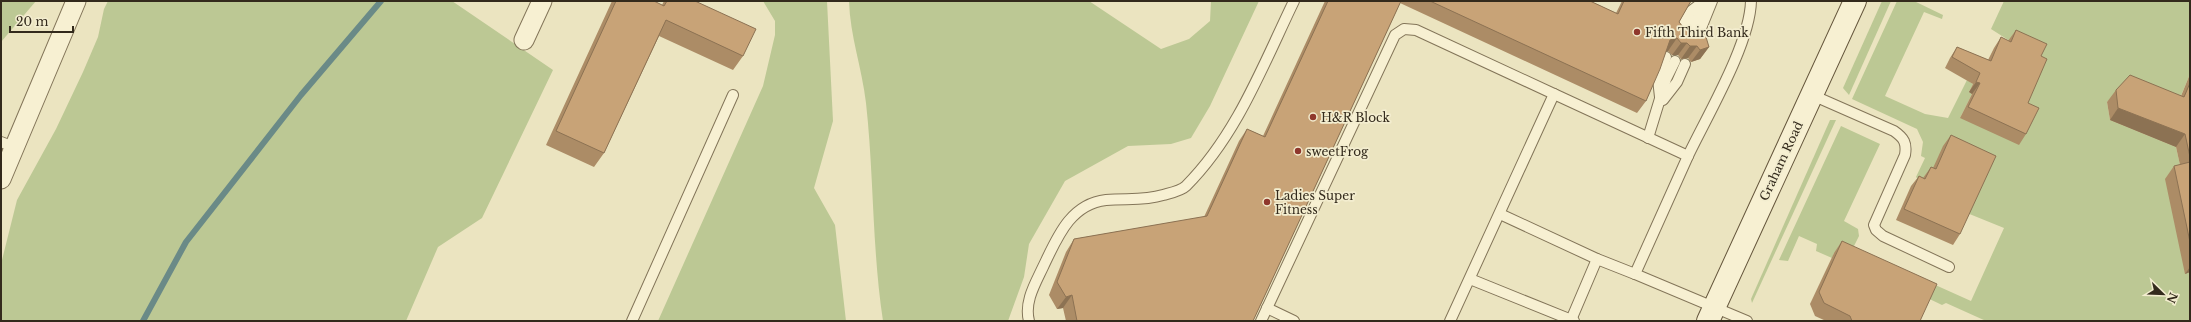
<svg xmlns="http://www.w3.org/2000/svg" width="2191" height="322" font-family="'Libre Baskerville',serif">
<rect width="100%" height="100%" fill="#ebe4c0"/>
<g fill="#bcc894">
<path d="M1 1H36L1 42Z"/>
<path d="M108 1H452L553 70 482 218 438 247 406 321H1V264L17 200 56 129 83 72 98 37 104 9Z"/>
<path d="M763 1H827L833 121 814 188 835 225 846 321H658L763 86 775 35V21Z"/>
<path d="M849 1H1089L1161 49 1189 39 1210 21 1211 1H1259L1210 106 1191 138 1171 144 1128 146 1065 181 1029 244 1024 277 1008 321H883C872 249 874 175 866 103 862 68 850 36 849 1Z"/>
<path d="M1882 1H1891L1849 95 1843 88Z"/>
<path d="M1897 1H1914L1943 15 1942 19 1924 12 1885 96 1925 114 1948 118 1967 80 1973 84 1969 92 1972 94 1960 118 2013 43 1991 29 2004 1H2190V74L2175 110 2122 87 2107 102 2110 120 2176 147 2182 174 2185 273 2190 272V321H1986L1946 303 1942 305 1834 253 1832 258 1816 251 1817 244 1799 236 1788 261 1779 260 1841 126 1880 144 1844 221 1858 229 1859 236 1853 248 1971 301 2004 228 1967 213 1928 180 1921 182 1916 177 1925 158 1921 156 1923 142 1917 129 1852 99Z"/>
<path d="M1830 120H1836L1752 303 1751 299Z"/>
</g>
<g fill="none" stroke-linecap="round" stroke-linejoin="round">
<path stroke="#6a8a87" stroke-width="6" d="M143 321 186 242 301 95 381 1"/>
<g stroke="#837559" stroke-width="12">
<g id="service">
<path d="M1677 34 1691 11 1703 2"/>
<path d="M1685 37 1708 1"/>
<path d="M1695 43 1712 1"/>
<path d="M1812 95 1894 131C1904 138 1907 143 1905 155L1874 225 1876 230 1883 236 1949 267"/>
<path d="M1660 97 1658 79 1666 57"/>
<path d="M1663 100 1677 82 1685 64"/>
<path d="M1648 138 1666 79 1675 61"/>
<path d="M1 142 14 147"/>
<path d="M1688 156C1707 116 1750 44 1751 1"/>
<path d="M1500 214 1597 259 1635 274"/>
<path d="M1470 279 1574 321"/>
<path d="M1267 308 1294 321"/>
<path d="M1571 320 1597 259"/>
<path d="M632 321 733 95"/>
<path d="M1029 321C1024 302 1035 284 1043 267 1057 238 1070 204 1106 200 1126 198 1144 201 1163 195 1170 193 1181 191 1186 186 1237 135 1263 65 1294 1"/>
<path d="M1261 321 1395 35 1404 29 1416 30 1554 94"/>
<path d="M1450 321 1554 94 1688 156 1635 274 1747 321"/>
</g>
</g>
<g stroke="#837559" stroke-width="21">
<g id="minor">
<path d="M524 40 542 1"/>
<path d="M1 179 76 1"/>
</g>
</g>
<g stroke="#65563c" stroke-width="24">
<path id="secondary" d="M1708 321 1855 1"/>
</g>
<use href="#service" stroke="#f7f0d2" stroke-width="10"/>
<use href="#minor" stroke="#f7f0d2" stroke-width="19"/>
<use href="#secondary" stroke="#f7f0d2" stroke-width="22"/>
</g>
<g fill="#ac8c66">
<path d="M612 1 662 5 664 1H667L743 56 733 70 659 36 604 153 594 167 546 145Z"/>
<path d="M1325 1H1590L1616 13 1622 1H1691L1679 22 1683 27 1699 35 1709 47 1700 59 1691 62 1688 58 1681 59 1678 55H1672L1668 51H1666L1646 101 1637 113 1400 3 1253 321H1066L1063 308 1057 309 1049 295 1066 252 1074 239 1204 217 1239 141 1247 129 1263 136Z"/>
<path d="M2016 30 2041 56 2028 103 2026 134 2019 145 1960 118 1972 94 1969 92 1973 84 1945 68 1950 58 1957 47 1988 60 1994 48 2001 37 2008 41Z"/>
<path d="M2190 74V272L2185 274 2165 179 2174 166 2180 165 2176 147 2110 120 2107 102 2116 90 2181 96Z"/>
<path d="M1951 135 1960 234 1953 245 1896 220 1911 186 1919 176 1923 178 1931 167 1933 168 1943 146Z"/>
<path d="M1842 241 1920 321H1826L1815 316 1810 304 1834 253Z"/>
</g>
<g fill="#8c7253">
<path d="M1677 38 1668 51 1662 52 1670 40Z"/>
<path d="M1681 43H1687L1678 55H1672Z"/>
<path d="M1690 46H1697L1688 58 1681 59Z"/>
<path d="M1709 47 1700 59 1691 62 1700 50Z"/>
<path d="M1976 82 1980 83 1972 94 1969 92Z"/>
<path d="M2118 108 2185 134 2176 147 2110 120Z"/>
<path d="M2190 267V272L2185 274Z"/>
<path d="M1072 295 1063 308 1057 309 1066 297Z"/>
</g>
<g fill="#c8a377" stroke="#8c7253">
<path d="M616 1H654L664 6 667 1H695L756 29 743 56 666 20 604 153 556 131Z"/>
<path d="M1328 1H1401L1253 321H1077L1072 295 1066 297 1057 282 1074 239 1207 216 1247 129 1265 137Z"/>
<path d="M1430 1H1590L1618 14 1624 1H1691L1679 22 1683 27 1688 28 1693 31 1697 30 1699 35 1706 37 1709 47 1700 50 1697 46H1690L1687 43H1681L1677 38 1670 40 1660 69 1646 101Z"/>
<path d="M2016 30 2047 44 2041 56 2047 59 2028 103 2039 108 2026 134 1968 107 1980 83 1976 82 1980 73 1952 57 1957 47 1991 61 2001 37 2011 42Z"/>
<path d="M2130 75 2184 97 2190 83V157L2185 134 2118 108 2116 90Z"/>
<path d="M1951 135 1996 156 1960 234 1904 209 1919 176 1925 179 1931 167 1936 169Z"/>
<path d="M2190 162V242L2174 166Z"/>
<path d="M1842 241 1937 284 1920 321H1852L1850 316 1824 303 1819 292Z"/>
</g>
<g fill="#8f372c" stroke="#f3edcf" stroke-width="1.5">
<circle cx="1637" cy="32" r="4"/>
<circle cx="1313" cy="117" r="4"/>
<circle cx="1298" cy="151" r="4"/>
<circle cx="1267" cy="202" r="4"/>
</g>
<g text-anchor="middle" dominant-baseline="central" stroke-width="3.5" stroke-linejoin="round" paint-order="stroke">
<g font-size="12" fill="#332a1c" stroke="#f3edcf" text-anchor="start">
<text x="1645" y="32">Fifth Third Bank</text>
<text x="1321" y="117">H&amp;R Block</text>
<text x="1306" y="151">sweetFrog</text>
<text x="1275" y="195">Ladies Super<tspan x="1275" dy="14">Fitness</tspan></text>
</g>
<g font-size="12" fill="#332a1c" stroke="#f3edcf">
<text transform="translate(1781 161) rotate(-65)">Graham Road</text>
</g>
</g>
<rect width="2191" height="322" fill="none" stroke="#332a1c" stroke-width="4"/>
<g transform="translate(2163 294) rotate(113)" stroke="#f3edcf" stroke-width="3" paint-order="stroke">
<path d="M0-3L7 15L0 10L-7 15Z" fill="#332a1c"/>
<text y="-6" font-size="11" font-weight="bold" text-anchor="middle" fill="#332a1c">N</text>
</g>
<path d="M10 26v6h63v-6" fill="none" stroke="#332a1c" stroke-width="2"/>
<text x="16" y="26" font-size="12" fill="#332a1c" stroke="#f3edcf" stroke-width="3" paint-order="stroke">20 m</text>
</svg>
